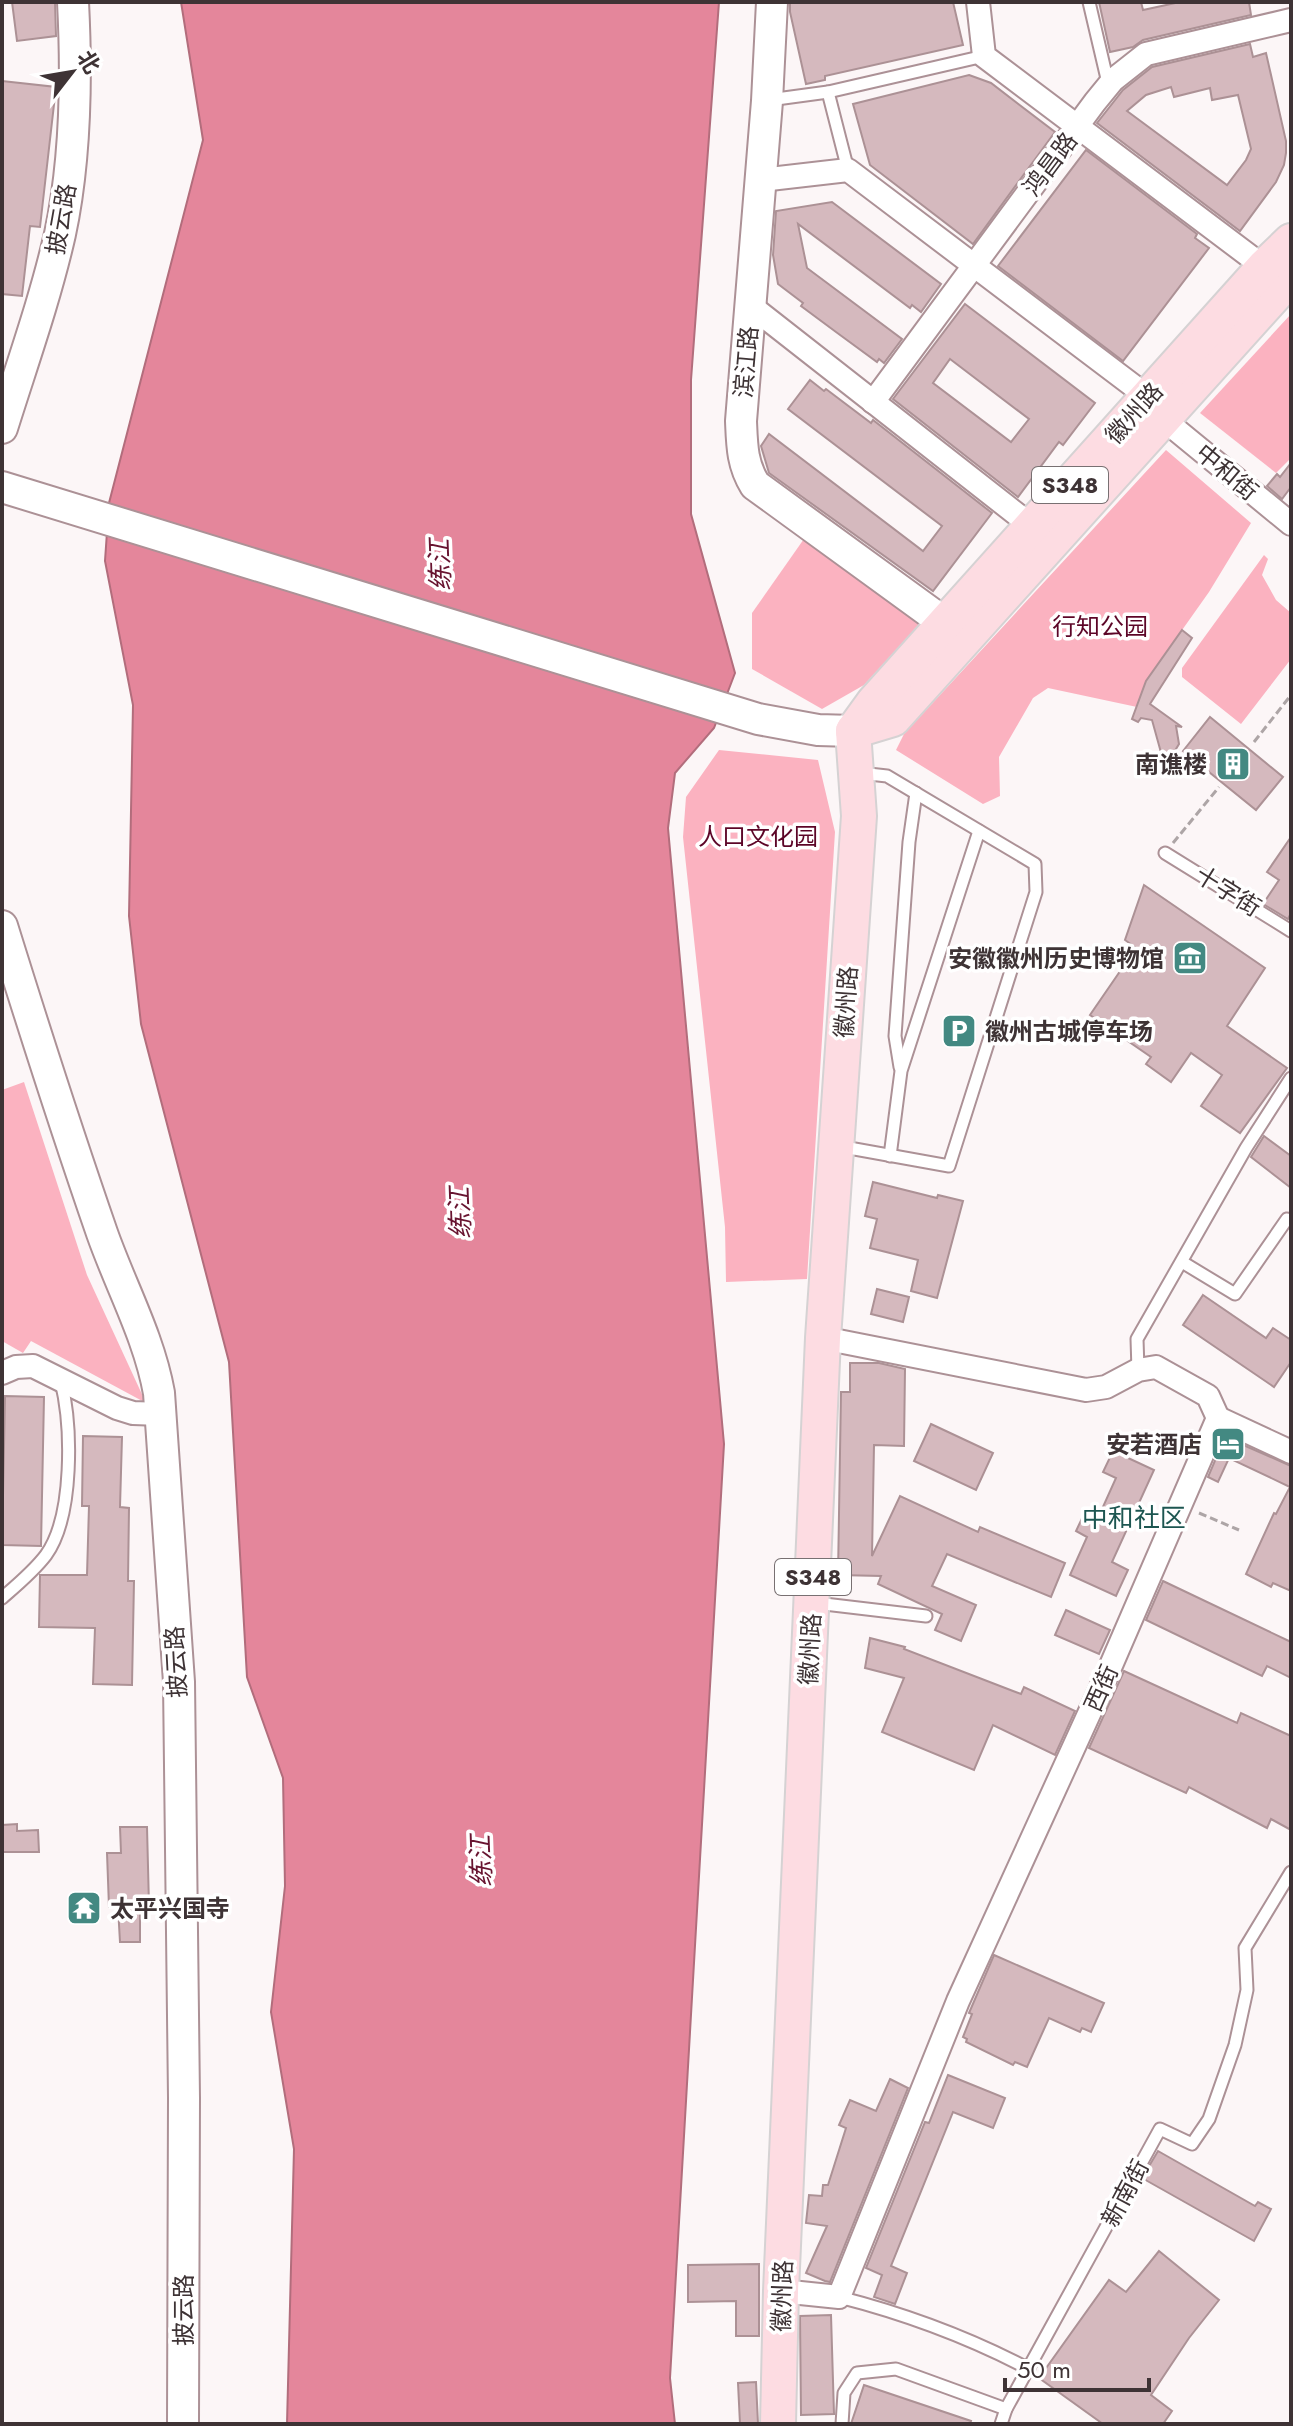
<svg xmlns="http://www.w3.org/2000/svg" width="1293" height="2426" font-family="Jost,'Noto Sans SC',sans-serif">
<rect width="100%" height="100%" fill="#fcf6f7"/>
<g fill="#fbb2c0">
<path d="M1291 314V458L1276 473 1200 413Z"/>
<path d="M1166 450 1251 523 1209 592 1146 681 1137 707 1048 688 1033 698 999 757 1000 796 983 804 896 750 904 734Z"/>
<path d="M806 536 919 625 864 685 822 709 752 669V613Z"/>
<path d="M1264 555 1268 559 1262 575 1276 600 1291 613V659L1241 724 1182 677V668Z"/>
<path d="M719 750 818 760 835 832 807 1279 726 1282 725 1227 683 837 686 797Z"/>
<path d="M24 1082 87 1275 146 1403 31 1341 23 1353 2 1341V1090Z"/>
</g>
<path fill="#e4869b" stroke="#b26d7c" stroke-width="2" d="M181 2H719L691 380V514L735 673 714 728 675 773 668 828 724 1444 670 2378 675 2424H287L294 2149 271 2012 285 1886 283 1778 247 1677 229 1362 141 1024 129 916 133 705 105 561 109 503 203 140Z"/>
<g fill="#d5b9be" stroke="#ac9195" stroke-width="2" fill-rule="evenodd">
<path d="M12 2H55L56 36 17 41Z"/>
<path d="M790 2H953L963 45 825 76V80L806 84 790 12Z"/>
<path d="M1099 2H1141L1143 10 1180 2H1249L1251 15 1143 40 1133 47 1110 52Z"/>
<path d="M1250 44 1253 57 1266 53 1286 141V153L1284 165 1276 182 1240 231 1097 123 1123 90 1152 67ZM1171 87 1174 97 1210 88 1212 100 1238 95 1251 149 1246 160 1227 185 1127 111 1146 95Z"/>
<path d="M969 75 991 83 1055 132 973 244 870 165 853 104Z"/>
<path d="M2 81 56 87 40 227 30 226 22 296 2 294Z"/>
<path d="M1086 150 1197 234 1195 238 1209 248 1123 361 998 266Z"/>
<path d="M832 202 941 284 921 312 912 305 910 308 798 224 807 268 902 339 884 363 879 359 877 362 836 332 801 306 803 303 778 284 773 255 776 211Z"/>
<path d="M965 304 1095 403 1063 445 1059 442 1018 497 893 399ZM950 359 1029 419 1011 442 933 383Z"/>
<path d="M810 380 824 391 826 389 871 423 873 420 992 513 933 591 769 473 761 446 769 434 923 551 942 526 788 409Z"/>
<path d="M1291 463V487L1282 499 1267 486 1277 474 1280 477Z"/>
<path d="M1182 630 1192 638 1150 704 1182 727 1176 726 1179 744 1165 767 1152 720 1141 718 1138 722 1132 719 1146 681Z"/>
<path d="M1210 717 1283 777 1256 810 1183 751Z"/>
<path d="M1291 837V913L1288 919 1263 904 1279 880 1267 872Z"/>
<path d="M1144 885 1265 968 1227 1026 1287 1068 1240 1133 1201 1106 1222 1075 1191 1053 1171 1082 1146 1064 1151 1057 1090 1015 1136 948 1125 940Z"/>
<path d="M1264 1136 1291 1156V1188L1251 1157Z"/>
<path d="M873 1182 937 1198 938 1195 963 1201 937 1298 911 1291 918 1260 870 1248 877 1219 865 1216Z"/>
<path d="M877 1289 909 1297 903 1322 871 1314Z"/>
<path d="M1203 1295 1266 1338 1273 1328 1291 1340V1362L1274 1387 1183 1325Z"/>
<path d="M850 1363H879L905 1369 904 1446 874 1445 872 1556 900 1496 978 1532 980 1527 1065 1563 1051 1597 947 1554 932 1586 976 1605 961 1641 935 1630 942 1614 878 1584 881 1576 838 1575 841 1392H850Z"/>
<path d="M5 1396 44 1397 41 1546 2 1545Z"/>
<path d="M931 1424 993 1453 976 1490 914 1461Z"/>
<path d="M83 1436 122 1437 120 1507 129 1508 128 1581H134L132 1685 93 1684 95 1628 39 1627 40 1575H87L89 1506H82Z"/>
<path d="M1225 1437 1291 1466V1591L1273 1583 1271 1587 1246 1574 1274 1513 1276 1514 1290 1487 1229 1458 1218 1482 1208 1477Z"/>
<path d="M1113 1451 1154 1470 1112 1562 1128 1570 1116 1596 1070 1575 1087 1537 1076 1531 1085 1512 1098 1518 1116 1478 1103 1472Z"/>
<path d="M1163 1581 1291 1642V1678L1267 1666 1262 1676 1146 1620Z"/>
<path d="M1066 1610 1110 1630 1099 1654 1055 1635Z"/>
<path d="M870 1638 905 1647 904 1649 1013 1691 1021 1694 1024 1687 1075 1711 1055 1755 993 1725 974 1770 882 1732 904 1678 865 1668Z"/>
<path d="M1124 1671 1237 1723 1241 1713 1291 1736V1830L1271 1819 1267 1828 1189 1787 1186 1793 1089 1748Z"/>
<path d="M17 1824V1831L38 1830 39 1852H2V1825Z"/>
<path d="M120 1827H147L149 1906H140V1942H120L118 1907H109L107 1853H121Z"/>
<path d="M994 1955 1104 2003 1091 2032 1082 2028 1080 2032 1049 2018 1027 2067 1015 2062 1013 2065 966 2042 967 2039 963 2037 972 2014 969 2013Z"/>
<path d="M948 2075 1005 2098 993 2128 953 2112 891 2266 907 2273 895 2304 874 2297 882 2275 866 2268 925 2122 929 2123Z"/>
<path d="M890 2079 908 2088 830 2282 825 2281 806 2273 827 2226 806 2223 809 2195 822 2196 823 2185H828L846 2128 839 2125 850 2100 876 2111Z"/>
<path d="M1158 2151 1255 2206 1258 2202 1271 2209 1254 2241 1142 2178Z"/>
<path d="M1159 2251 1219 2300 1189 2338 1151 2395 1172 2411 1163 2424H1103L1039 2378 1109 2280 1126 2292Z"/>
<path d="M759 2264V2336H736V2301L688 2302V2265Z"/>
<path d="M831 2315 834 2414 801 2415 800 2316Z"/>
<path d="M756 2382 758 2424H740L738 2383Z"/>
<path d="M864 2385 971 2421 970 2424H851Z"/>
</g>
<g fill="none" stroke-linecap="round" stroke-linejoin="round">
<g stroke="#ac9196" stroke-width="15">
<g id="lane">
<path d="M1089 2 1108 83"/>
<path d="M828 92 848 170"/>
<path d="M769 100 828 92 984 56"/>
<path d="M1165 853 1291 931"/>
<path d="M900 1067 895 1036 909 842 916 793"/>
<path d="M838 1146 949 1166 1036 892 1035 864 887 776 860 773"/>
<path d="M890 1156 901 1071 979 831"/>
<path d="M1182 1262 1235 1294 1287 1219"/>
<path d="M1138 1370 1137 1339 1246 1148 1291 1078"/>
<path d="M2 1598C17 1585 34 1571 46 1555 74 1516 72 1426 61 1381"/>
<path d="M816 1603 926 1616"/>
<path d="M839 2297C906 2314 968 2337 1029 2369"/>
<path d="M842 2424 844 2393 857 2373 896 2369 1006 2409"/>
<path d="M1001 2424 1006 2409 1160 2129 1192 2144 1209 2119 1235 2045 1247 1990 1245 1948 1291 1872"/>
</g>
</g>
<g stroke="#ac9196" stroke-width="26">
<g id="street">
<path d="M978 2 984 56 1264 267"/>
<path d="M761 180 848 170 1148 397"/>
<path d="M751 306 1033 527"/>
<path d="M873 402 1095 102 1113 80 1146 54 1291 20"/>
<path d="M1163 419 1291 524"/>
<path d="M2 1373 16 1367 33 1366 117 1408 133 1413 161 1414"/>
<path d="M1218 1418 1291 1452"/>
<path d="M781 2291 839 2297 958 2001 1109 1670 1218 1418 1208 1396 1156 1367 1138 1370 1106 1387 1086 1390 823 1338"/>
</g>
</g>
<g stroke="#ac9196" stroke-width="34">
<g id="secondary">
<path d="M772 2 767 101 741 421C742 445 742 464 755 485L946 624"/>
<path d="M2 428C22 364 45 300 60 234 76 159 77 79 73 2"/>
<path d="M2 487 758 719 818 730 853 731"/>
<path d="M2 926C34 1029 67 1132 102 1233 121 1287 149 1337 159 1393L179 1682 184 2098 183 2424"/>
</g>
</g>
<g stroke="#d5d2d3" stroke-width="38">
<g id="primary">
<path d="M853 731 893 719 1291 277"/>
<path d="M778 2424 781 2291 823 1338 859 816 853 731 874 702 1264 267 1291 241"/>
</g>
</g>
<g stroke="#ada5a6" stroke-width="3" stroke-dasharray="8 4" stroke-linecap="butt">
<path d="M1254 742 1291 695"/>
<path d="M1173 843 1219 787"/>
<path d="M1199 1513 1239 1530"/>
</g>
<use href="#lane" stroke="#fff" stroke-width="11"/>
<use href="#street" stroke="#fff" stroke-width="22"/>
<use href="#secondary" stroke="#fff" stroke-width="30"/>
<use href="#primary" stroke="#fddce2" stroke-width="34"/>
</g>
<defs>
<g id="building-square" transform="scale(1.8)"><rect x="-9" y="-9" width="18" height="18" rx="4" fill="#438982" stroke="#fff"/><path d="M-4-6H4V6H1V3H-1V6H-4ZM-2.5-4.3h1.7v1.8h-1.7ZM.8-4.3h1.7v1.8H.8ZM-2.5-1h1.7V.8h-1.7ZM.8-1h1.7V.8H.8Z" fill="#fff"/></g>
<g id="museum-square" transform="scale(1.8)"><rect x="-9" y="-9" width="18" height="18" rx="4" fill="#438982" stroke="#fff"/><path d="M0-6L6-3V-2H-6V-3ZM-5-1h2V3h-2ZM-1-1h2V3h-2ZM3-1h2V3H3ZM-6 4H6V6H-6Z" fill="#fff"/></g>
<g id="parking-square" transform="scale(1.8)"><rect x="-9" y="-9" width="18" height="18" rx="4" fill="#438982" stroke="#fff"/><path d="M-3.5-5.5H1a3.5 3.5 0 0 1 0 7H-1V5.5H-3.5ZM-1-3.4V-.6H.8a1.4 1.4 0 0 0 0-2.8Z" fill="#fff"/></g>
<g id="hotel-square" transform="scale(1.8)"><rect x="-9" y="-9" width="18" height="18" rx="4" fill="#438982" stroke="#fff"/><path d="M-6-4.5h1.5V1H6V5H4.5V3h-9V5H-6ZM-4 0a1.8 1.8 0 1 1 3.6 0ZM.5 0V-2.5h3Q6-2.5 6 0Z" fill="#fff"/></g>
<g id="temple-square" transform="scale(1.8)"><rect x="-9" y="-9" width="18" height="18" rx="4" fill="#438982" stroke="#fff"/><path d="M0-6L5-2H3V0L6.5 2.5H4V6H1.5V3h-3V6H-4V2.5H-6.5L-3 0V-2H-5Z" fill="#fff"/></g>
</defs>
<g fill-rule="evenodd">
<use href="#building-square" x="1233" y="764"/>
<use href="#museum-square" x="1190" y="958"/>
<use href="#parking-square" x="959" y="1031"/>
<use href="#hotel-square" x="1228" y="1444"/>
<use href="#temple-square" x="84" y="1908"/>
</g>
<g text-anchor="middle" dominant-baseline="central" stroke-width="7" stroke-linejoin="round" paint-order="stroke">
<g fill="#fff" stroke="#787072" stroke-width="2">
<rect x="1032" y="467" width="76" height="36" rx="6"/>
<rect x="775" y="1559" width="76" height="36" rx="6"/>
</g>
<g font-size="22" font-weight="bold" fill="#3e3335">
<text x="1070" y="485">S348</text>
<text x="813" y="1577">S348</text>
</g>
<g font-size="24" fill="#3e3335" stroke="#fff">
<text transform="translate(1050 164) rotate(-53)">鸿昌路</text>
<text transform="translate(61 219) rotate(-80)">披云路</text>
<text transform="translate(746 362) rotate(-85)">滨江路</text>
<text transform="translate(1134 413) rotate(-48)">徽州路</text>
<text transform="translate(1227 472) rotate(40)">中和街</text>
<text transform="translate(1228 891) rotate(32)">十字街</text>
<text transform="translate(846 1002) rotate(-86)">徽州路</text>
<text transform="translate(810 1649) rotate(-87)">徽州路</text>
<text transform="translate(176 1662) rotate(-93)">披云路</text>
<text transform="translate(1101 1688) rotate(-66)">西街</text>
<text transform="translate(1125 2193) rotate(-62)">新南街</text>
<text transform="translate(782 2296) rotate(-88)">徽州路</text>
<text transform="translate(183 2310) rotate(-90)">披云路</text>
</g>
<g font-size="24" fill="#5c0527" stroke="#fff">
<text x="1100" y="626">行知公园</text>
<text x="758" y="836">人口文化园</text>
</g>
<g font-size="24" font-weight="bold" fill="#3e3335" stroke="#fff" text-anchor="end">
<text x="1207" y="764">南谯楼</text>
<text x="1164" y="958">安徽徽州历史博物馆</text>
<text x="985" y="1031" text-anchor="start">徽州古城停车场</text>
<text x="1202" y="1444">安若酒店</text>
<text x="110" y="1908" text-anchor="start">太平兴国寺</text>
</g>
<g font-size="26" font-style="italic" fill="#681430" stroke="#fff">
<text transform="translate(440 565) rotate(-92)">练江</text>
<text transform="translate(460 1213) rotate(-92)">练江</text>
<text transform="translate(481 1861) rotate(-92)">练江</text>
</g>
<g font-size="26" fill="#1d5651" stroke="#fff">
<text x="1134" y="1518">中和社区</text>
</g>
</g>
<rect width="1293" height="2426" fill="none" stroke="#3e3335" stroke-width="8"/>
<g transform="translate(72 72) rotate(59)" stroke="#ffffff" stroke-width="6" paint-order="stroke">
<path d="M0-6L14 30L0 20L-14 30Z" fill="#3e3335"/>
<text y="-12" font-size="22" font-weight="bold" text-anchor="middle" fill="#3e3335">北</text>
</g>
<path d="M1005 2378v12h144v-12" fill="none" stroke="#3e3335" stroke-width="4"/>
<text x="1017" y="2378" font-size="24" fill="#3e3335" stroke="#ffffff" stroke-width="6" paint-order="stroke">50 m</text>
</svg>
